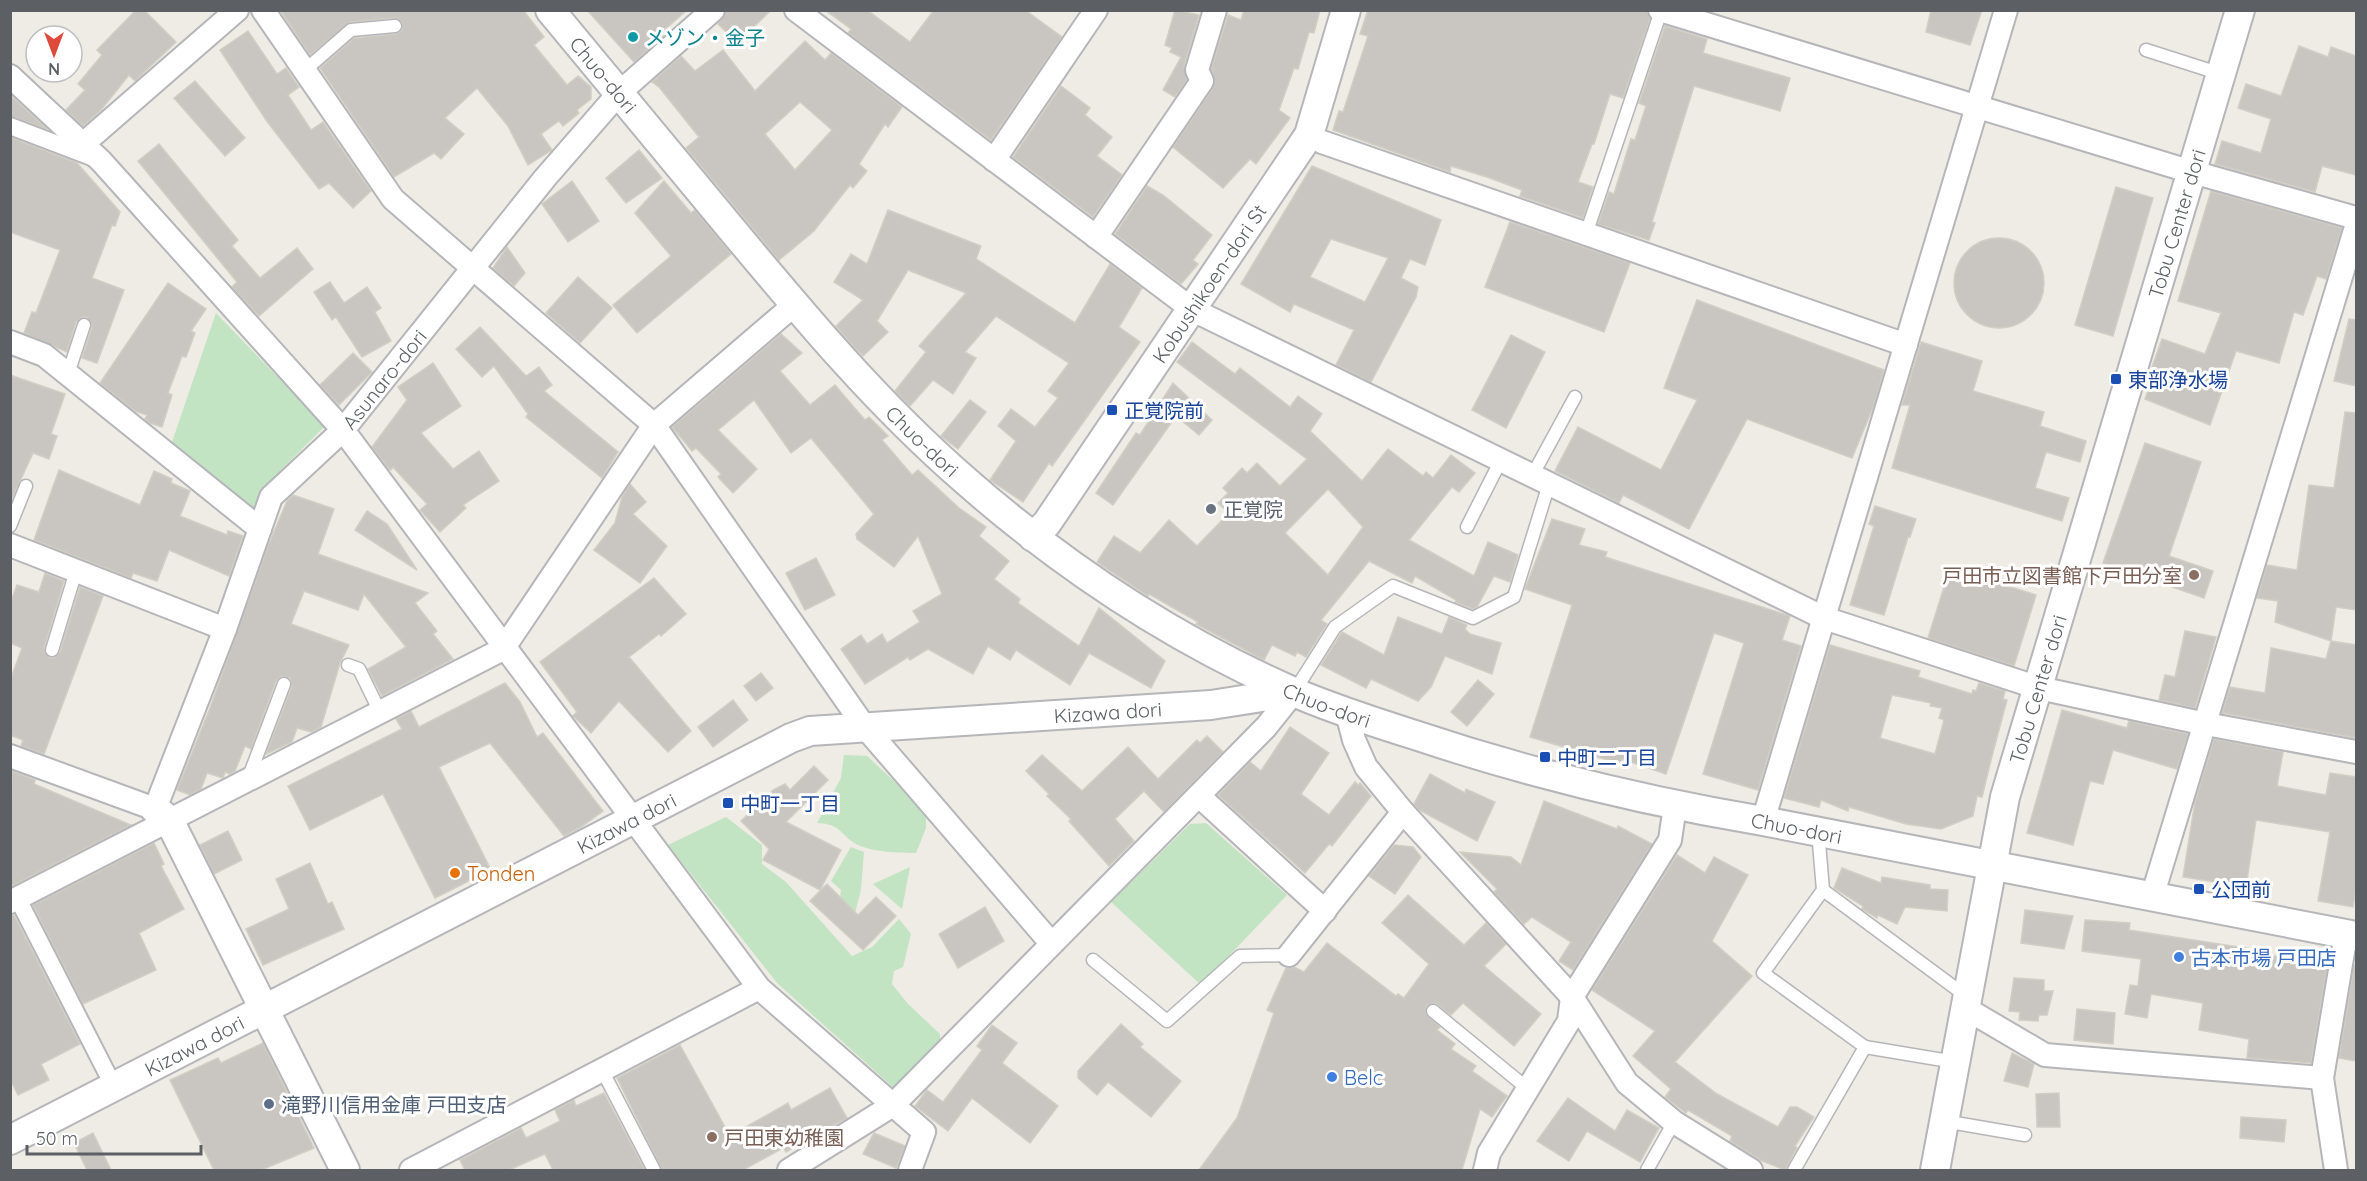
<svg xmlns="http://www.w3.org/2000/svg" width="2367" height="1181" font-family="Quicksand,'Noto Sans JP',sans-serif">
<rect width="100%" height="100%" fill="#eeece4"/>
<g fill="#c2e4c3">
<path d="M216 313 325 426 268 483 258 511 171 445Z"/>
<path d="M844 755 867 756 926 811V828L916 853C901 853 872 852 858 845 840 836 843 824 817 823L841 778Z"/>
<path d="M726 817 762 845V864L786 882 852 956 872 947 899 919 911 934 903 967 894 971 892 984 908 1004 940 1034V1044L895 1089 777 983 668 845Z"/>
<path d="M1206 823 1287 895 1201 985 1111 902 1190 824Z"/>
<path d="M851 847 864 852 861 889 855 913 840 900 841 890 831 881Z"/>
<path d="M910 867 902 909 873 884Z"/>
</g>
<g fill="#c9c6c2" stroke="#d2cec3" stroke-width="1.5" fill-rule="evenodd">
<path d="M136 10H144L176 42 135 81 129 75 101 110 83 126 66 110 85 90 78 84 102 55 97 50Z"/>
<path d="M280 10H523L544 37 534 45 567 85 578 76 591 87V99L577 110 579 113 563 126 559 121 541 134 552 150 528 165 508 126 477 88 445 118 464 134 441 159 434 153 394 177 320 68 354 38 396 34 402 30V22L394 18 350 22 310 55Z"/>
<path d="M587 10H687L661 33 663 36 634 62Z"/>
<path d="M726 10H771L738 43 718 24Z"/>
<path d="M825 10H867L910 42 934 10H1025L1062 37 991 140 848 33 851 29Z"/>
<path d="M1175 10 1199 15 1184 66 1187 80 1175 97 1163 90 1181 57 1170 52 1172 48 1165 45Z"/>
<path d="M1244 10H1320L1314 33 1309 32 1298 69 1294 68 1279 110 1290 118 1256 164 1250 159 1223 188 1173 147 1213 88 1215 82 1211 69 1228 15 1241 20Z"/>
<path d="M1368 10H1647L1650 19 1623 98 1610 94 1594 144H1592L1578 182 1593 187 1583 218 1520 196 1522 190 1487 177 1451 166 1450 172 1333 130 1339 111 1343 112 1368 36 1360 34Z"/>
<path d="M1931 10H1982L1970 45 1926 32Z"/>
<path d="M1665 26 1707 39 1703 53 1790 78 1780 111 1694 86 1652 222 1655 223 1649 240 1598 224 1609 192 1614 194 1631 139 1635 140 1646 106 1639 103Z"/>
<path d="M248 31 277 74 286 68 299 87 288 95 311 130 323 122 371 191 353 208 329 183 319 189 266 120 220 50Z"/>
<path d="M805 41 825 60 831 53 902 107 888 127 885 124 859 164 867 171 853 188 850 185 814 231 779 260 686 148 699 137 659 87 652 82 681 56 695 71 723 50 755 91ZM800 102 832 130 795 170 765 134Z"/>
<path d="M2299 46 2328 57 2331 47 2356 56V175L2322 166 2315 192 2215 164 2222 141 2261 153 2271 119 2238 108 2246 84 2281 96Z"/>
<path d="M195 81 245 138 225 156 174 98Z"/>
<path d="M1061 86 1090 108 1085 115 1112 137 1097 156 1122 175 1093 217 1013 157Z"/>
<path d="M10 95 47 129 10 116Z"/>
<path d="M10 137 77 163 120 212 115 226 112 225 92 278 124 290 97 363 82 358 92 327 87 317H82L76 322 67 352 24 333 32 312 36 313 60 250 10 232Z"/>
<path d="M159 144 238 240 232 246 260 278 297 248 313 269 259 316 232 287 237 282 138 161Z"/>
<path d="M639 150 662 178 626 203 606 178Z"/>
<path d="M1312 166 1441 220 1425 265 1410 259 1401 278 1418 287 1416 297 1371 382 1336 365 1354 330 1294 304 1290 312 1241 284ZM1331 239 1388 258 1365 302 1310 277Z"/>
<path d="M572 181 599 221 568 242 542 204Z"/>
<path d="M664 181 691 213 695 210 731 254 637 333 613 305 671 256 635 213Z"/>
<path d="M1147 186 1163 195 1212 235 1193 260 1198 264 1181 284 1115 234Z"/>
<path d="M2116 187 2153 198 2113 336 2075 325Z"/>
<path d="M2211 191 2342 228 2326 279 2317 276 2303 315 2294 312 2279 363 2236 351 2210 425 2145 399 2156 368 2152 367 2162 339 2205 354 2221 313 2178 301Z"/>
<path d="M888 210 981 246 976 259 1075 323 1110 264 1142 288 1119 327 1140 342 1077 431 1052 466 1049 463 1023 502 990 480 1016 441 998 426 1011 409 1035 427 1058 398 1048 391 1069 363 996 316 965 352 976 358 953 394 933 380 910 406 895 391 926 352 919 346 966 293 908 270 877 321 888 332 863 356 854 347 836 326 863 300 834 282 851 254 867 264Z"/>
<path d="M1510 222 1630 263 1604 332 1485 287Z"/>
<circle cx="1999" cy="283" r="45"/>
<path d="M507 247 525 273 514 286 493 268Z"/>
<path d="M578 277 612 308 580 343 546 313Z"/>
<path d="M330 282 344 303 367 287 381 308 375 312 391 341 362 357 336 317 332 320 314 292Z"/>
<path d="M168 283 206 309 191 331 195 333 186 357 182 356 168 393 172 395 162 427 150 423 145 419 147 415 135 411 100 383Z"/>
<path d="M1697 300 1884 370 1874 405 1852 458 1747 419 1689 529 1623 495 1619 503 1555 471 1578 427 1661 470 1697 400 1664 388Z"/>
<path d="M2349 319 2356 320V386L2334 381Z"/>
<path d="M480 327 526 376 539 367 552 385 544 391 618 452 602 478 526 417 528 414 494 366 482 377 456 349Z"/>
<path d="M781 334 802 353 780 371 810 405 835 385 865 420 869 417 888 436 882 440 912 475 918 470 959 508 986 527 979 536 1009 561 994 579 1020 599 1018 603 1079 646 1099 608 1165 661 1151 688 1089 653 1070 685 1016 650 1010 660 988 646 973 674 928 649 910 660 908 657 865 684 841 649 861 635 867 644 882 634 887 643 920 622 913 611 942 594 918 536 894 567 857 539 856 534 874 514 811 438 791 453 754 400 718 430 757 469 733 493 718 477 721 474 696 448 692 451 672 427Z"/>
<path d="M1511 335 1545 352 1506 428 1472 410Z"/>
<path d="M1192 342 1235 374 1240 368 1290 407 1298 396 1322 414 1310 431 1362 481 1388 449 1423 476 1426 472 1433 478 1451 455 1475 473 1459 492 1452 487 1409 540 1474 576 1488 542 1518 555 1510 582 1494 576 1477 607 1473 609 1455 602 1456 600 1415 576 1412 583 1369 561 1321 620 1327 624 1306 657 1297 652 1295 656 1272 645 1264 660 1196 624 1198 622 1149 594 1148 596 1097 562 1114 536 1140 553 1169 520 1197 546 1229 513 1218 503 1228 493 1223 488 1242 468 1247 473 1257 463 1280 486 1307 459 1177 362ZM1328 489 1363 527 1328 575 1285 533Z"/>
<path d="M1921 342 1982 361 1973 391 2044 412 2040 426 2086 441 2080 462 2046 452 2035 488 2069 498 2062 521 1892 468 1910 405H1902Z"/>
<path d="M353 353 372 372 339 405 320 385Z"/>
<path d="M433 363 461 406 421 433 453 469 479 451 499 481 463 505 466 508 440 532 420 510 427 504 393 467 391 470 389 469 372 447 407 400 398 387Z"/>
<path d="M10 375 65 394 51 434 57 436 49 459 33 453 10 503Z"/>
<path d="M1173 383 1212 420 1199 435 1176 416 1113 505 1096 493 1136 433 1140 435Z"/>
<path d="M970 400 986 412 958 449 941 436Z"/>
<path d="M2345 412 2356 413V610L2336 607 2331 641 2275 622 2278 601 2257 598 2267 565 2297 570 2309 485 2334 488Z"/>
<path d="M2145 443 2201 462 2169 556 2213 571 2204 598 2103 563Z"/>
<path d="M59 470 140 505 154 471 172 479 171 483 190 491 180 516 227 535 228 531 243 536 229 576 169 550 157 581 133 573 131 578 34 540Z"/>
<path d="M630 484 646 502 633 514 667 546 640 583 594 550 615 523 622 497Z"/>
<path d="M293 495 334 509 318 554 428 593 415 603 437 631 433 634 453 659 382 696 368 669 406 647 364 594 358 610 304 591 291 624 349 645 340 663 321 727 311 732 297 728 292 742 266 754 292 686 290 678 282 676 276 681 251 749 245 746 235 771 230 774 225 772 223 778 207 773 201 789 190 795 177 790 210 708 268 546 287 501Z"/>
<path d="M1875 506 1916 519 1910 537H1908L1884 615 1850 605 1874 526 1869 524Z"/>
<path d="M367 511 387 524 417 570 355 530Z"/>
<path d="M1552 519 1585 529 1579 545 1607 552 1605 557 1790 616 1782 640 1801 646 1758 790 1703 774 1744 643 1714 633 1666 774 1622 759 1621 764 1530 737 1572 605 1525 589Z"/>
<path d="M816 558 835 595 805 610 786 573Z"/>
<path d="M1950 568 2036 595 2014 666 1928 638Z"/>
<path d="M45 573 64 581 44 648 49 658H54L60 652 80 587 103 596 44 754 21 746 23 740 10 735V681L22 648 10 643V604L17 585 39 592Z"/>
<path d="M654 578 686 614 661 636 659 634 629 657 691 731 668 752 619 701 591 733 573 716 577 712 540 662Z"/>
<path d="M1398 617 1442 634 1449 617 1467 625 1465 629 1470 634 1501 643 1492 674 1445 656 1431 687 1418 701 1371 679 1366 688 1321 665 1342 632 1384 655Z"/>
<path d="M2185 631 2216 637 2195 708 2159 700 2165 675 2175 677Z"/>
<path d="M2331 641 2356 645V738L2222 713 2230 687 2265 693 2271 648 2326 659Z"/>
<path d="M1830 645 1920 671 1918 677 1972 694 1973 690 1976 691 1979 683 2005 691 2003 699 2007 700 1992 756 1982 797 1977 796 1973 816 1941 829 1906 824 1849 807 1848 811 1821 800 1819 807 1784 798ZM1892 695 1931 703 1930 706 1942 708 1939 718 1944 720 1935 754 1880 738Z"/>
<path d="M761 673 773 688 756 701 744 686Z"/>
<path d="M1478 680 1494 694 1467 726 1451 712Z"/>
<path d="M505 683 520 702 537 737 543 733 603 811 581 827 564 836 490 743 439 767 491 870 435 898 383 794 310 830 288 786 402 729 396 719 411 711 419 727Z"/>
<path d="M733 700 748 720 713 747 698 727Z"/>
<path d="M2062 710 2127 728 2129 721 2188 734 2177 769 2113 750 2103 784 2090 781 2073 845 2027 833Z"/>
<path d="M1290 727 1329 753 1301 794 1329 815 1355 782 1358 785 1360 783 1371 796 1332 846 1329 844 1305 873 1218 795 1250 762 1261 771Z"/>
<path d="M1207 736 1223 752 1164 812 1144 791 1115 819 1134 841 1109 866 1069 821 1071 819 1047 796 1049 794 1026 771 1042 755 1082 791 1128 747 1158 779 1197 740 1200 743Z"/>
<path d="M2214 739 2283 752 2277 786 2326 795 2330 773 2356 777V889L2353 907 2318 901 2330 832 2256 820 2246 887 2183 877 2195 802Z"/>
<path d="M814 766 828 780 786 822 841 850 820 890 763 860 769 849 741 821 773 790 785 784 790 790Z"/>
<path d="M12 771 35 780 34 784 131 825 10 887Z"/>
<path d="M1430 774 1465 793 1466 789 1495 802 1477 841 1419 810 1414 804Z"/>
<path d="M1544 801 1617 829 1618 826 1652 844 1573 970 1559 961 1571 942 1532 917 1524 924 1494 892 1497 889 1460 852 1511 857 1521 865Z"/>
<path d="M228 831 242 860 214 874 200 845Z"/>
<path d="M154 843 164 864 161 866 184 909 139 933 156 970 83 1004 33 905Z"/>
<path d="M1394 845 1413 847 1421 857 1395 894 1369 876Z"/>
<path d="M1677 855 1705 873 1714 857 1748 875 1712 941 1752 976 1675 1062 1717 1094 1778 1127 1790 1107H1797L1814 1117 1795 1146 1797 1148 1785 1170 1760 1160 1730 1141 1732 1136 1688 1110 1686 1113 1665 1097 1671 1089 1633 1056 1655 1031 1592 990Z"/>
<path d="M310 863 328 904 332 902 344 929 263 965 246 929 289 909 276 879Z"/>
<path d="M1842 868 1881 883 1882 877 1930 885V889L1948 890 1947 911 1905 907 1897 924 1878 915 1877 918 1862 909 1863 906 1834 888Z"/>
<path d="M827 884 858 915 876 897 896 916 863 950 810 901Z"/>
<path d="M1408 895 1464 945 1486 923 1506 944 1484 966 1541 1014 1514 1046 1463 1003 1451 1015 1435 1003 1426 1006V1014L1440 1027 1437 1030 1455 1044 1451 1049 1476 1066 1472 1071 1507 1096 1492 1117 1480 1109 1462 1170H1199L1237 1118 1274 1013 1267 1010 1286 968 1294 967 1304 972 1327 943 1396 996 1398 994 1404 998 1429 964 1382 923Z"/>
<path d="M985 907 1004 941 958 968 939 934Z"/>
<path d="M2025 910 2073 916 2064 949 2021 943Z"/>
<path d="M10 915H14L80 1044 41 1064 49 1080 18 1095 10 1079Z"/>
<path d="M2085 920 2130 923 2129 930 2265 951 2264 955 2328 961 2311 1063 2247 1058 2249 1039 2199 1030 2203 1003 2151 994 2147 1018 2125 1014 2130 985 2138 986 2141 959 2082 951Z"/>
<path d="M2354 965 2356 966V1061L2339 1058Z"/>
<path d="M2014 978 2044 980V991H2053L2047 1015H2039L2038 1021 2019 1020 2020 1012 2009 1011Z"/>
<path d="M2077 1009 2115 1013 2113 1044 2074 1040Z"/>
<path d="M1121 1024 1143 1044 1140 1047 1181 1081 1151 1117 1108 1082 1097 1095 1078 1078V1071Z"/>
<path d="M992 1025 1017 1043 1002 1063 1058 1106 1030 1143 972 1098 948 1131 915 1106 927 1090 943 1102 982 1050 977 1046Z"/>
<path d="M263 1043 314 1148 261 1170H214L170 1080 218 1058 221 1063Z"/>
<path d="M680 1045 730 1136 788 1103 791 1110 830 1088 847 1118 786 1152 783 1148 743 1170H662L617 1078Z"/>
<path d="M2012 1053 2034 1064 2028 1087 2004 1081Z"/>
<path d="M604 1093 645 1170H553L545 1154 509 1170H465L460 1160 521 1128 526 1138 560 1121 555 1110 574 1100 576 1106Z"/>
<path d="M2059 1093 2060 1127H2037L2036 1094Z"/>
<path d="M1568 1098 1615 1131 1627 1110 1659 1128 1640 1162 1587 1131 1569 1161 1537 1141Z"/>
<path d="M2241 1117 2286 1120 2284 1142 2240 1138Z"/>
<path d="M93 1133 111 1170H87L74 1143Z"/>
<path d="M874 1133 905 1146 896 1168 863 1154Z"/>
</g>
<g fill="none" stroke-linecap="round" stroke-linejoin="round">
<g stroke="#b5b6ba" stroke-width="15">
<g id="service">
<path d="M2146 50 2221 74"/>
<path d="M304 71 351 30 395 26"/>
<path d="M1586 234 1661 11"/>
<path d="M68 374 84 325"/>
<path d="M1532 476 1575 397"/>
<path d="M10 526 26 486"/>
<path d="M1467 527 1501 460"/>
<path d="M52 650 76 571"/>
<path d="M348 665 359 669 380 712"/>
<path d="M1294 692 1335 627 1393 586 1473 618 1514 597 1549 484"/>
<path d="M248 779 284 684"/>
<path d="M1818 831 1823 890 1966 996"/>
<path d="M1823 890 1763 973 1865 1047"/>
<path d="M1093 960 1167 1021 1240 956 1289 955"/>
<path d="M1433 1011 1528 1089"/>
<path d="M603 1072 654 1170"/>
<path d="M1944 1121 2025 1135"/>
<path d="M1647 1170 1674 1122"/>
<path d="M1794 1170 1865 1047 1955 1062"/>
</g>
</g>
<g stroke="#b5b6ba" stroke-width="20">
<g id="pedestrian">
<path d="M10 126 94 158"/>
<path d="M18 899 114 1087"/>
</g>
</g>
<g stroke="#b5b6ba" stroke-width="26">
<g id="minor">
<path d="M263 10 393 199 654 425 864 726 1051 943"/>
<path d="M796 10 1193 310 1824 618 2039 688 2206 724 2356 752"/>
<path d="M1660 10 2182 169 2356 218"/>
<path d="M10 76 101 161 343 430 759 988 924 1132 910 1170"/>
<path d="M1322 142 1906 345"/>
<path d="M83 144 237 10"/>
<path d="M994 160 1096 10"/>
<path d="M1096 237 1202 81 1197 70 1215 10"/>
<path d="M10 342 44 355 260 529"/>
<path d="M10 545 225 629"/>
<path d="M1347 713 1354 740 1366 767 1403 812 1572 997 1627 1083 1674 1122 1751 1170"/>
<path id="s1" d="M10 756 155 809 225 629 271 497 343 430 545 178 619 93 713 10"/>
<path d="M1199 796 1325 911"/>
<path d="M1763 821 2006 10"/>
<path d="M2152 897 2356 227"/>
<path d="M10 902 503 649 654 425 794 305"/>
<path d="M1289 955 1403 812"/>
<path d="M1965 1008 2045 1055 2322 1078"/>
<path d="M411 1170 759 988"/>
<path d="M789 1170 893 1105 1266 727 1294 692"/>
<path d="M1485 1170 1489 1153 1569 1021 1572 997 1670 840 1675 806"/>
<path d="M2336 1170 2322 1078 2346 934"/>
</g>
</g>
<g stroke="#b5b6ba" stroke-width="32">
<g id="tertiary">
<path id="s2" d="M550 10C610 82 670 154 729 226 803 315 878 405 966 481 1064 567 1177 641 1296 693 1336 710 1377 723 1418 736 1532 774 1644 801 1763 821L2356 936"/>
<path id="s3" d="M1033 537 1047 523 1309 135 1346 10"/>
<path d="M155 809 169 820 345 1170"/>
<path id="s4" d="M10 1140 791 738 810 731 1211 705 1294 692"/>
<path id="s5" d="M1935 1170 2005 797 2240 10"/>
</g>
</g>
<use href="#service" stroke="#fff" stroke-width="12"/>
<use href="#pedestrian" stroke="#fff" stroke-width="16"/>
<use href="#minor" stroke="#fff" stroke-width="22"/>
<use href="#tertiary" stroke="#fff" stroke-width="28"/>
</g>
<circle fill="#0f9aa8" stroke="#fff" stroke-width="2" cx="633" cy="37" r="6"/>
<g fill="#1a4fb4" stroke="#fff" stroke-width="2">
<rect x="2110" y="373" width="12" height="12" rx="3"/>
<rect x="1106" y="404" width="12" height="12" rx="3"/>
<rect x="1539" y="751" width="12" height="12" rx="3"/>
<rect x="722" y="797" width="12" height="12" rx="3"/>
<rect x="2193" y="883" width="12" height="12" rx="3"/>
</g>
<circle fill="#6b7280" stroke="#fff" stroke-width="2" cx="1211" cy="509" r="6"/>
<g fill="#8d6e63" stroke="#fff" stroke-width="2">
<circle cx="2194" cy="575" r="6"/>
<circle cx="712" cy="1137" r="6"/>
</g>
<circle fill="#e8710a" stroke="#fff" stroke-width="2" cx="455" cy="873" r="6"/>
<g fill="#3f7fe0" stroke="#fff" stroke-width="2">
<circle cx="2179" cy="957" r="6"/>
<circle cx="1332" cy="1077" r="6"/>
</g>
<circle fill="#5c6f8a" stroke="#fff" stroke-width="2" cx="269" cy="1104" r="6"/>
<g text-anchor="middle" dominant-baseline="central" stroke-width="6" stroke-linejoin="round" paint-order="stroke">
<g font-size="20" fill="#0d838f" stroke="#fff" text-anchor="start">
<text x="645" y="37">メゾン・金子</text>
</g>
<g font-size="20" fill="#5c5f64" stroke="#fff">
<text stroke="none"><textPath href="#s2" startOffset="84">Chuo-dori</textPath></text>
<text stroke="none"><textPath href="#s5" startOffset="978">Tobu Center dori</textPath></text>
<text stroke="none"><textPath href="#s3" startOffset="309">Kobushikoen-dori St</textPath></text>
<text stroke="none"><textPath href="#s1" startOffset="651">Asunaro-dori</textPath></text>
<text stroke="none"><textPath href="#s2" startOffset="570">Chuo-dori</textPath></text>
<text stroke="none"><textPath href="#s5" startOffset="492">Tobu Center dori</textPath></text>
<text stroke="none"><textPath href="#s2" startOffset="1056">Chuo-dori</textPath></text>
<text stroke="none"><textPath href="#s4" startOffset="1197">Kizawa dori</textPath></text>
<text stroke="none"><textPath href="#s4" startOffset="693">Kizawa dori</textPath></text>
<text stroke="none"><textPath href="#s2" startOffset="1542">Chuo-dori</textPath></text>
<text stroke="none"><textPath href="#s4" startOffset="207">Kizawa dori</textPath></text>
</g>
<g font-size="20" fill="#164399" stroke="#fff" text-anchor="start">
<text x="2128" y="379">東部浄水場</text>
<text x="1124" y="410">正覚院前</text>
<text x="1557" y="757">中町二丁目</text>
<text x="740" y="803">中町一丁目</text>
<text x="2211" y="889">公団前</text>
</g>
<g font-size="20" fill="#5b616d" stroke="#fff" text-anchor="start">
<text x="1223" y="509">正覚院</text>
</g>
<g font-size="20" fill="#785e54" stroke="#fff" text-anchor="end">
<text x="2182" y="575">戸田市立図書館下戸田分室</text>
<text x="724" y="1137" text-anchor="start">戸田東幼稚園</text>
</g>
<g font-size="20" fill="#c56008" stroke="#fff" text-anchor="start">
<text x="467" y="873">Tonden</text>
</g>
<g font-size="20" fill="#366cbe" stroke="#fff" text-anchor="start">
<text x="2191" y="957">古本市場 戸田店</text>
<text x="1344" y="1077">Belc</text>
</g>
<g font-size="20" fill="#4e5e75" stroke="#fff" text-anchor="start">
<text x="281" y="1104">滝野川信用金庫 戸田支店</text>
</g>
</g>
<rect width="2367" height="1181" fill="none" stroke="#5c5f64" stroke-width="24"/>
<g transform="translate(54 54) rotate(180)"><circle r="28" fill="#ffffff" stroke="#bebfc1" stroke-width="1.5"/>
<path d="M0-4.5L10 22L0 15L-10 22Z" fill="#df4939"/>
<text y="-9" font-size="16" font-weight="bold" text-anchor="middle" fill="#5c5f64">N</text>
</g>
<path d="M27 1145v9h174v-9" fill="none" stroke="#5c5f64" stroke-width="3"/>
<text x="36" y="1145" font-size="18" fill="#5c5f64" stroke="#ffffff" stroke-width="4.5" paint-order="stroke">50 m</text>
</svg>
